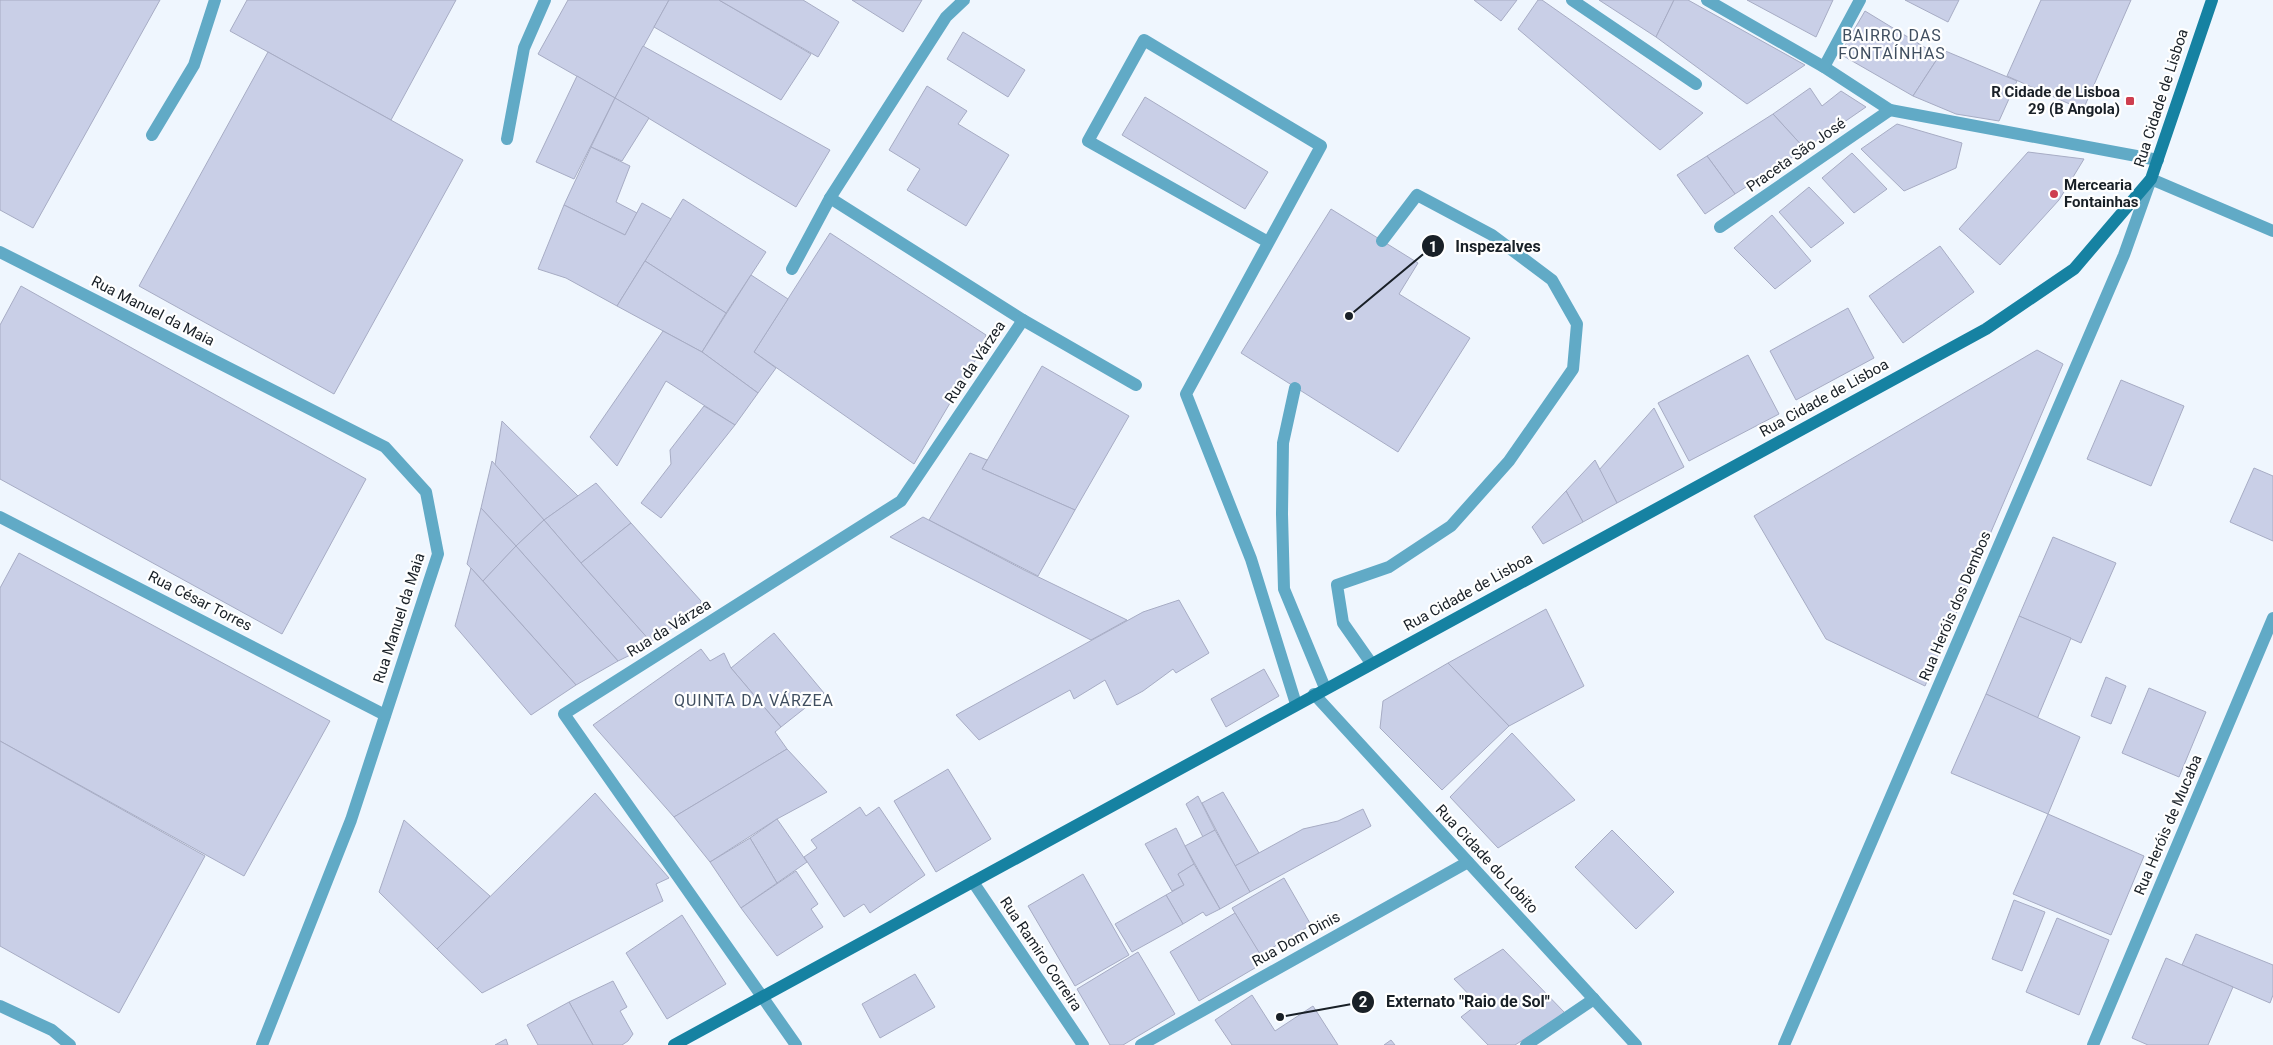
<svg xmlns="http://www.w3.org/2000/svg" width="2273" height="1045" font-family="Roboto,sans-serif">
<rect width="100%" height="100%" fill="#eff6fe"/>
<g fill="#c9cfe7" stroke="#a7acc4">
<path d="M0 0H160L33 228 0 210Z"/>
<path d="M247 0H456L391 120 230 31Z"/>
<path d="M568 0H669L615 98 538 54Z"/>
<path d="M669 0H719L811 54 781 100 654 27Z"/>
<path d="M719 0H803L839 22 818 57Z"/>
<path d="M852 0H922L903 32Z"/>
<path d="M1474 0H1517L1501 21Z"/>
<path d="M1538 0H1542L1703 113 1660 150 1518 29Z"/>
<path d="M1599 0H1674L1656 37Z"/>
<path d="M1674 0H1688L1805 65 1747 104 1656 37Z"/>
<path d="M1747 0H1833L1816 37Z"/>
<path d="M1905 0H1959L1948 22Z"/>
<path d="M2041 0H2131L2083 110 2007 76Z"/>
<path d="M1865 11 1939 56 1913 96 1840 54Z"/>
<path d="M963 32 1025 70 1008 97 947 59Z"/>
<path d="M643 46 830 150 796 207 615 98Z"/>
<path d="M1943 50 2017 81 1999 121 1956 114 1913 96Z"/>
<path d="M268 52 463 160 334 394 139 286Z"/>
<path d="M577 76 615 98 574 179 536 162Z"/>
<path d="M927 86 967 111 958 124 1009 155 966 226 907 190 920 169 889 150Z"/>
<path d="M1810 88 1822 106 1841 91 1866 107 1805 149 1773 114Z"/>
<path d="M1145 97 1268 172 1245 209 1122 135Z"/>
<path d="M615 98 649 118 622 161 591 147Z"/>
<path d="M1773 114 1805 149 1735 194 1707 156Z"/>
<path d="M1897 124 1962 143 1956 168 1904 191 1861 149Z"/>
<path d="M591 147 630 166 616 202 637 213 625 235 564 205Z"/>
<path d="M2028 152 2084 159 2059 200 2000 265 1959 229Z"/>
<path d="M1852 153 1887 189 1854 213 1822 178Z"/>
<path d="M1707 156 1735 194 1705 214 1677 175Z"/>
<path d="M1809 187 1844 223 1811 248 1779 212Z"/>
<path d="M683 199 766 252 726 313 645 261Z"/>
<path d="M642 203 671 219 617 306 566 278 538 269 564 205 625 235Z"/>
<path d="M1331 209 1418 263 1399 294 1470 338 1398 452 1241 353Z"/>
<path d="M1772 215 1811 261 1775 289 1734 248Z"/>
<path d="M830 233 986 335 982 349 914 464 754 352Z"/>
<path d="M1940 246 1974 292 1903 343 1869 296Z"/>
<path d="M645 261 726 313 702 352 617 306Z"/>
<path d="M751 275 788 299 754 352 776 368 758 393 702 352Z"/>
<path d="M21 286 366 479 282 634 0 479V325Z"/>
<path d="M1848 308 1874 358 1796 400 1770 351Z"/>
<path d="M663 331 702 352 758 393 735 425 666 381 617 466 590 437Z"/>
<path d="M2037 350 2063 364 1925 686 1826 639 1754 516Z"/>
<path d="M1748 355 1779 414 1689 461 1658 403Z"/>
<path d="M1042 366 1129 416 1075 510 982 469Z"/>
<path d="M2121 380 2184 406 2151 486 2087 459Z"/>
<path d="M704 406 735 425 661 518 641 503 671 464 670 450Z"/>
<path d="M1654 408 1684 467 1617 503 1599 470Z"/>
<path d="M502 421 578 496 544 520 495 465Z"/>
<path d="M970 453 987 460 982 469 1075 510 1038 576 929 520Z"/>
<path d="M1595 460 1617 503 1583 522 1566 491Z"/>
<path d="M492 461 544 520 516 546 481 508Z"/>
<path d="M2254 468 2273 476V541L2230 522Z"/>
<path d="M596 483 631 523 581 563 544 520Z"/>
<path d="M1566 491 1583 522 1543 544 1532 527Z"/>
<path d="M481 508 516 546 483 581 467 564Z"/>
<path d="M923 517 1024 570 1127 620 1091 640 890 537Z"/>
<path d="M544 520 581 563 653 644 618 661 516 546Z"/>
<path d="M631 523 701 601 699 610 651 642 581 563Z"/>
<path d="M2053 537 2116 563 2081 643 2019 616Z"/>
<path d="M516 546 618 661 576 685 483 581Z"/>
<path d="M19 553 330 721 244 876 0 741V588Z"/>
<path d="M471 568 576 685 531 715 455 626Z"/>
<path d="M1179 600 1209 653 1176 673 1173 669 1143 691 1117 705 1105 680 1074 699 1070 690 979 740 956 715 1143 612Z"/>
<path d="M1546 609 1584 686 1509 726 1448 663Z"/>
<path d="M2019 616 2071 638 2037 719 1986 694Z"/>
<path d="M774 633 824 693 781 727 731 668Z"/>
<path d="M701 649 710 661 724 653 731 668 781 727 775 732 787 749 674 817 593 725Z"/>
<path d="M1448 663 1509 726 1442 790 1380 728 1383 701Z"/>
<path d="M1264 669 1279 696 1226 727 1211 699Z"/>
<path d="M2106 677 2126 686 2111 724 2091 716Z"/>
<path d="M2149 688 2206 712 2179 777 2122 753Z"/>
<path d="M1986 694 2080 737 2048 814 1951 773Z"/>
<path d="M1512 733 1575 800 1498 848 1450 797Z"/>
<path d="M0 741 205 856 119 1013 0 946Z"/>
<path d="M787 749 827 792 777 819 710 862 674 817Z"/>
<path d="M948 769 991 839 936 872 894 801Z"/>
<path d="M1223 792 1259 853 1235 866 1202 803Z"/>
<path d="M595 793 669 878 656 884 663 901 482 993 437 949Z"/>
<path d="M1198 796 1215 830 1203 837 1186 804Z"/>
<path d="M860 807 866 816 879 807 925 875 870 913 864 904 844 917 804 857 817 848 811 840Z"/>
<path d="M1363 809 1371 826 1250 892 1235 866 1303 829 1338 821Z"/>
<path d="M2048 814 2144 856 2111 935 2013 894Z"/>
<path d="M777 819 807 862 777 883 750 838Z"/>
<path d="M404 820 490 896 437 949 379 892Z"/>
<path d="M1176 828 1194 864 1178 874 1184 885 1172 891 1145 844Z"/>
<path d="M1215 830 1250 892 1220 909 1185 846Z"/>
<path d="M1612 830 1674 892 1636 929 1575 867Z"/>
<path d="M750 838 777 883 741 908 710 862Z"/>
<path d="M1194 864 1220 909 1206 916 1203 912 1183 924 1166 895 1184 885 1178 874Z"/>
<path d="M796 871 818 904 811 909 823 927 777 956 741 908Z"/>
<path d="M1083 874 1129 955 1075 986 1028 906Z"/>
<path d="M1284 878 1311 925 1260 955 1232 908Z"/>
<path d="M1166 895 1183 924 1132 952 1115 924Z"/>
<path d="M2014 900 2045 912 2022 971 1992 959Z"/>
<path d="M1235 913 1265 962 1199 1001 1170 952Z"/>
<path d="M682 915 726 984 667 1019 626 953Z"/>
<path d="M2057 918 2109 940 2079 1015 2026 992Z"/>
<path d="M2196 934 2273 965V995L2270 1003 2182 965Z"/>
<path d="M1503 949 1565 1013 1515 1045H1488L1461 1017 1478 1004 1454 979Z"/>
<path d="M1138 952 1175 1014 1123 1045H1110L1077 989Z"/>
<path d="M2166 958 2233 987 2208 1045H2148L2132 1038Z"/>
<path d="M915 974 935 1007 880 1038 862 1004Z"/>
<path d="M613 981 627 1007 620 1011 633 1034 628 1041 622 1045H593L569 1002Z"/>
<path d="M1252 995 1275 1031 1313 1006 1338 1045H1232L1215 1020Z"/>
<path d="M569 1002 593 1045H538L527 1025Z"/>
<path d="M506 1039 508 1045H495Z"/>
<path d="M1391 1040 1395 1045H1384Z"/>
</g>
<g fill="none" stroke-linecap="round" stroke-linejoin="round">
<g stroke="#61aac6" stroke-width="12">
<path d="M507 139 524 48 545 0"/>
<path d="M1268 242 1088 141 1144 40 1321 146 1186 394 1251 559 1296 704"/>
<path d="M1295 388 1283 443 1282 514 1284 589 1325 688"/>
<path d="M1371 663 1343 623 1337 585 1389 567 1451 526 1509 461 1573 369 1577 324 1552 280 1492 235 1417 195 1382 241"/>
</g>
<g stroke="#61aac6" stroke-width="12">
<path d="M1572 0 1696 84"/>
<path d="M1707 0 1824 67 1890 110 2158 160"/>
<path d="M1824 67 1860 0"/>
<path d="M152 135 194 65 215 0"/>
<path d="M830 198 1023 320 1136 385"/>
<path d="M1720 227 1890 110"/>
<path d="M0 252 385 447 426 492 438 554 351 820 262 1045"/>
<path d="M792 269 830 198 946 17 964 0"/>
<path d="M0 517 385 715"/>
<path d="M1314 694 1636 1045"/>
<path d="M973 882 1083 1045"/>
<path d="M0 1006 52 1030 70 1045"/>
<path d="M796 1045 564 714 901 501 1023 320"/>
<path d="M1141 1045 1468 862"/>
<path d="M1526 1045 1594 999"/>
<path d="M1784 1045 2124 255 2151 179 2273 231"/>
<path d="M2093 1045 2273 618"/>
</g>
<path stroke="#1682a2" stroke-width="12" d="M674 1045 1986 329 2074 269 2151 179 2212 0"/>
</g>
<g fill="#ce3e4f" stroke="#fff" stroke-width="2">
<rect x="2125" y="96" width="10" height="10" rx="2.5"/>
<circle cx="2054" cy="194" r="5"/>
</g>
<g text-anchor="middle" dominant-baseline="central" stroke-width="4.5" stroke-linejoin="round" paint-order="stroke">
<g font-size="15" font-weight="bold" fill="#192027" stroke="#fff" text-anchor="end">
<text x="2120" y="92">R Cidade de Lisboa<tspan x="2120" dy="17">29 (B Angola)</tspan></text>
<text x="2064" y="185" text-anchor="start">Mercearia<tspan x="2064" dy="17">Fontainhas</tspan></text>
</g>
<g font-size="15" fill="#192027" stroke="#fff">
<text transform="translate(2161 98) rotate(-72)">Rua Cidade de Lisboa</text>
<text transform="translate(1796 155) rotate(-35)">Praceta São José</text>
<text transform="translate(153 311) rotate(27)">Rua Manuel da Maia</text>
<text transform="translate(975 362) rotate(-56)">Rua da Várzea</text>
<text transform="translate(1824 398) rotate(-29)">Rua Cidade de Lisboa</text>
<text transform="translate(1468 592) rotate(-29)">Rua Cidade de Lisboa</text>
<text transform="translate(200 601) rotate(27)">Rua César Torres</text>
<text transform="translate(1955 606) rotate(-67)">Rua Heróis dos Dembos</text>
<text transform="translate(399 618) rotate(-72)">Rua Manuel da Maia</text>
<text transform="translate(669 628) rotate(-32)">Rua da Várzea</text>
<text transform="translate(2168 825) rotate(-67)">Rua Heróis de Mucaba</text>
<text transform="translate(1487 859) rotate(47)">Rua Cidade do Lobito</text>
<text transform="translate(1296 939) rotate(-29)">Rua Dom Dinis</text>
<text transform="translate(1041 954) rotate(56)">Rua Ramiro Correira</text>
</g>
<g font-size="16" letter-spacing="1" fill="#404f60" stroke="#fff">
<text x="1892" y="35">BAIRRO DAS<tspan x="1892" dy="18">FONTAÍNHAS</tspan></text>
<text x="754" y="700">QUINTA DA VÁRZEA</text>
</g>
</g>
<path fill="none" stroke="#192027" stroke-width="2" d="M1349 316L1433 246M1280 1017L1363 1002"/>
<g fill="#192027" stroke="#fff" stroke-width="2">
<circle cx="1349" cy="316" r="5"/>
<circle cx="1280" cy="1017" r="5"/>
<circle cx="1433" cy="246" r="12"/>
<circle cx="1363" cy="1002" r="12"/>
</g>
<g font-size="15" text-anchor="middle" font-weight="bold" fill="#fff">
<text x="1433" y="252">1</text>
<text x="1363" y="1007">2</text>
</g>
<g font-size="16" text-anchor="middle" font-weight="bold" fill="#192027" stroke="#fff" stroke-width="4.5" stroke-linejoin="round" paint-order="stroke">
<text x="1498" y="252">Inspezalves</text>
<text x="1468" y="1007">Externato "Raio de Sol"</text>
</g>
</svg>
